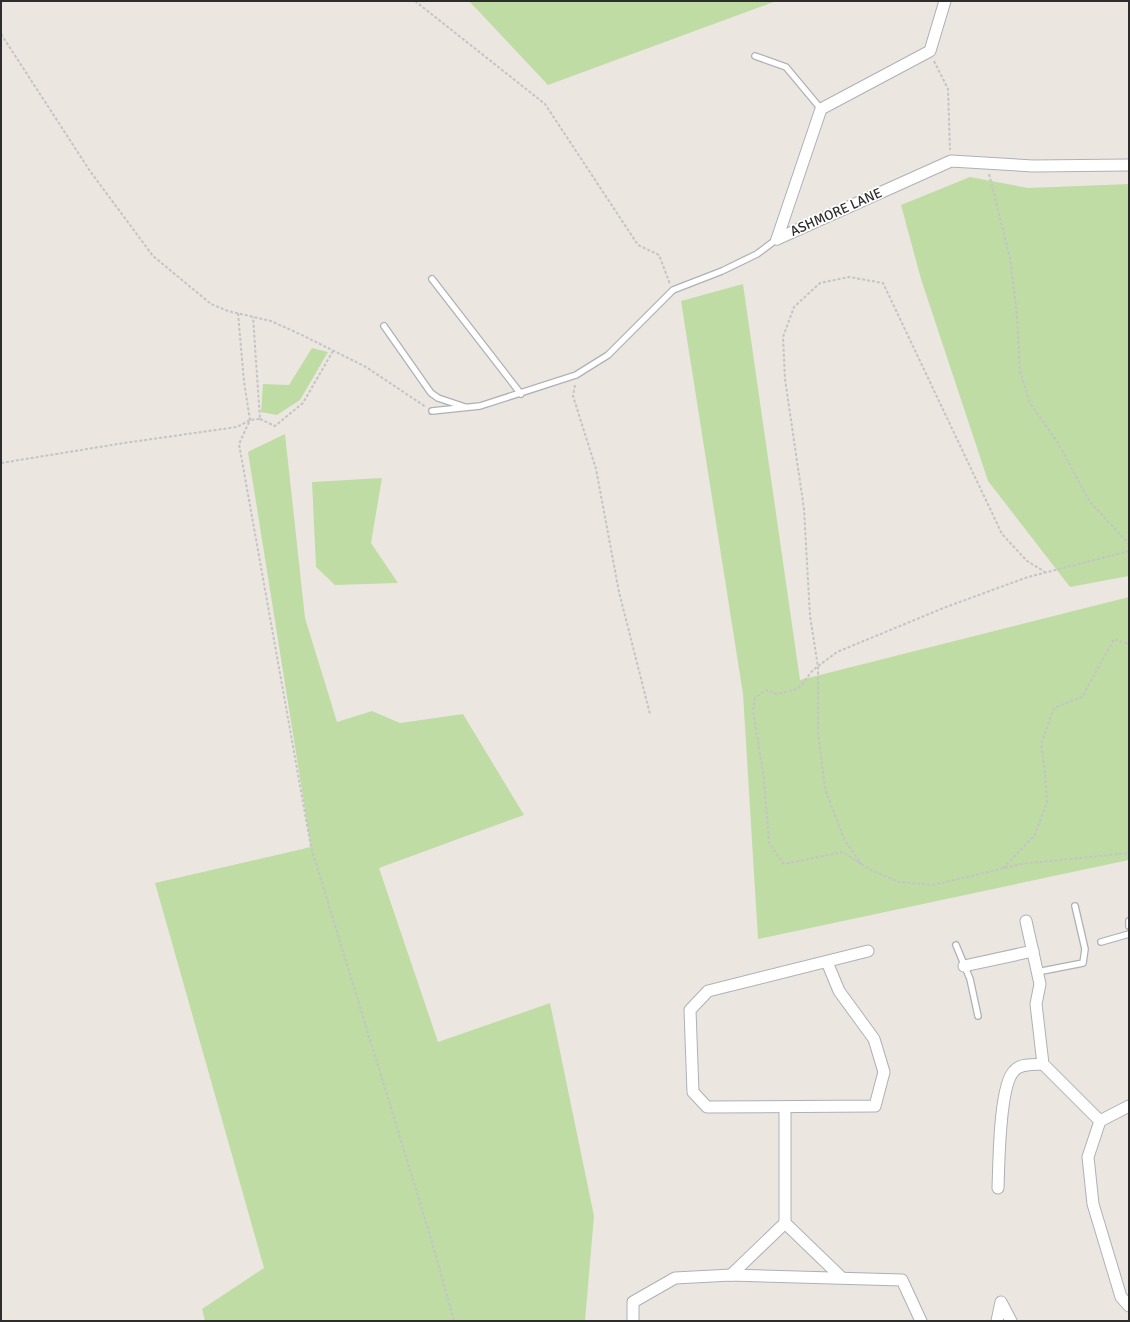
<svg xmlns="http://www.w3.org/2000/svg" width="1130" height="1322" font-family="Signika,sans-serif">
<rect width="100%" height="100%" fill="#ece6e1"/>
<g fill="#c0dca5">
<path d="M469 1H776L548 85Z"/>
<path d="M970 177 1028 188 1129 184V576L1070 587 988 481 921 279 901 205Z"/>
<path d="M743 284 800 680 1129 597V860L758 939 743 694 681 301Z"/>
<path d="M312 348 328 352 300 400 277 415 261 412 263 384 289 385Z"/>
<path d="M285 434 305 618 337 722 372 711 400 723 463 714 524 815 379 868 438 1042 550 1003 594 1216 585 1321H205L202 1309 264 1268 155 883 311 847 248 452Z"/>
<path d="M382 478 371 543 398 583 335 585 316 567 312 482Z"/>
</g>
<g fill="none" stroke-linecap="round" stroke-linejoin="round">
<g stroke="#adb1b7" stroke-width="8">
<g id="service">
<path d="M755 56 786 67 821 109"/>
<path d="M432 279 521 394"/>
<path d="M384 326 431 393 438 398 465 407"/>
<path d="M432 411 480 406 576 375 608 355 673 290 722 271 757 254 777 239"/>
<path d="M1129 921V926"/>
<path d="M1101 942 1129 934"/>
<path d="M956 945 970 979 978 1016"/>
<path d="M1037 972 1083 963 1085 949 1075 906"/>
</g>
</g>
<g stroke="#adb1b7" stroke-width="13">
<g id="minor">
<path d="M777 239 951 161 1033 166 1129 165"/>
<path d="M777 239 821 109 930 51 945 1"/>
<path d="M1026 921 1040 984 1036 1004 1043 1064 1100 1121"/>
<path d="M827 962 839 991 874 1039 884 1072 875 1106 707 1107 693 1092 690 1010 708 991 868 951"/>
<path d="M964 966 1033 951"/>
<path d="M1129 1106 1100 1121 1088 1157 1093 1204 1121 1297 1129 1306"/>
<path d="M998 1188C999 1164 999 1086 1014 1071 1020 1063 1034 1065 1043 1064"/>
<path d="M785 1223V1107"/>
<path d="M731 1275 785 1223 841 1277"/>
<path d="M633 1321V1302L675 1278 731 1275 902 1280 921 1321"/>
<path d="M997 1321 1001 1302 1011 1321"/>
</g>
</g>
<g stroke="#c4c4c4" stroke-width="2" stroke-dasharray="3 2" stroke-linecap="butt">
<path d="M415 1 545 104 638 245 659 255 670 284"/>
<path d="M1 34 90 171 153 256 211 304 228 311 271 321 304 336 366 367 426 407"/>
<path d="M934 61 948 89 950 150"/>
<path d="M989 174 1010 258 1017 316 1020 371 1030 403 1058 443 1090 502 1129 544"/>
<path d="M238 313 244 382 250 420 239 444 311 847 432 1242 454 1321"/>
<path d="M575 385 573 396 596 469 619 592 650 714"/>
<path d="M260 419 275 426 303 403 333 351"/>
<path d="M1 463 124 443 237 427 250 420 260 419 253 317"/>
<path d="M1129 551 1028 577 946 607 837 652 813 670 798 689 776 694 766 690 755 698 753 711 764 779 769 843 784 864 843 852 869 869 899 882 933 885 1021 864 1129 853"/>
<path d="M862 865 844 839 825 789 818 732V667L810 616 804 509 785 379 783 337 794 307 820 283 849 277 883 283 1002 534 1027 561 1045 572"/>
<path d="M1003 868 1034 836 1047 803 1045 772 1041 744 1054 708 1082 697 1114 639 1129 644"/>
</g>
<use href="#service" stroke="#fff" stroke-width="5.5"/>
<use href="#minor" stroke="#fff" stroke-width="11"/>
</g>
<g text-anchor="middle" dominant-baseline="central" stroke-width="3.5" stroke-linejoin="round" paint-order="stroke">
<g font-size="14" fill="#2d2d2d" stroke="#fff">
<text transform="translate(836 212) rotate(-24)">ASHMORE LANE</text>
</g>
</g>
<rect width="1130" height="1322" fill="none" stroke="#2d2d2d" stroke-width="4"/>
</svg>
